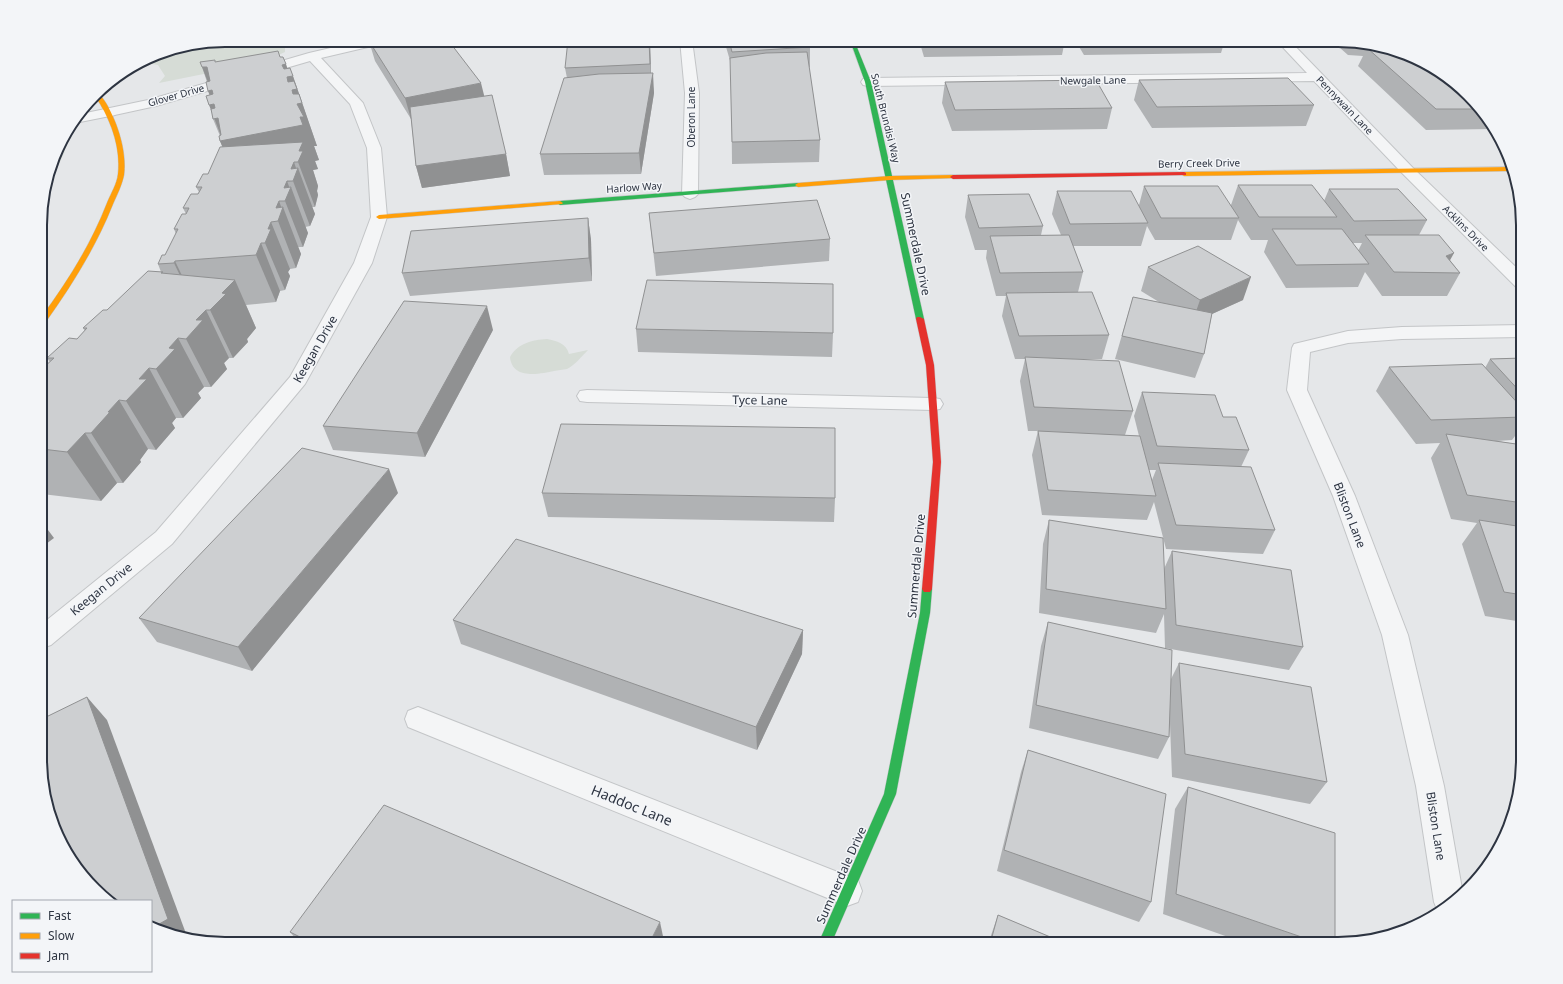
<svg xmlns="http://www.w3.org/2000/svg" width="1563" height="984" font-family="'Noto Sans',sans-serif">
<rect width="100%" height="100%" fill="#e5e7e9"/>
<g fill="#d6dcd6">
<path d="M225 40H308L289 45 285 48V52L263 62 159 83 165 76 158 65 141 62 154 54Z"/>
<path d="M60 142 65 151 45 195 42 213V201Z"/>
<path d="M547 339C557 341 566 343 569 354L588 350C582 356 574 366 567 369 563 370 558 370 554 371 540 374 512 380 510 357 518 343 532 340 547 339Z"/>
</g>
<g fill="none" stroke-linecap="round" stroke-linejoin="round">
<g stroke="#c3c5c7" stroke-width="2">
<g id="lane">
<path d="M110 108 115 109 117 112 115 115 75 123 81 114Z"/>
<path d="M587 390 933 398 940 399 943 404 940 409 933 410 587 402 580 401 577 396 580 391Z"/>
<path d="M418 707 858 880 862 891 858 902 847 906 408 727 405 719 408 711Z"/>
</g>
</g>
<g stroke="#c3c5c7" stroke-width="2">
<g id="street">
<path d="M365 40H387L385 43 321 58 363 103 381 148 387 217 372 263 305 384 172 544 51 645 42 648V624L156 532 290 377 354 263 371 217 367 148 350 104 310 61 156 106 110 116 105 115 103 112 105 109 148 100 309 53Z"/>
<path d="M680 40H692L699 93 698 194 695 197 690 199 685 197 682 194 685 93Z"/>
<path d="M1276 40H1289L1413 168 1523 274V289L1517 288 1403 174 1314 81 868 86 863 85 861 82 863 79 868 78 1307 73Z"/>
<path d="M1523 325V337L1402 339 1348 343 1310 352 1307 390 1355 496 1408 635 1444 786 1462 889 1438 912 1434 902 1416 786 1382 635 1333 496 1287 390 1292 348 1294 344 1348 331 1402 327Z"/>
</g>
</g>
<g stroke="#c3c5c7" stroke-width="1">
<g id="fast">
<path d="M850 40H854L871 82 924 319 923 321H920L916 319 865 82Z"/>
<path d="M798 183 800 184V186L560 205 557 203 560 201Z"/>
<path d="M927 585 930 586 932 589 930 613 896 794 831 944H818L884 794 920 613 922 589 924 586Z"/>
</g>
</g>
<g stroke="#c3c5c7" stroke-width="1">
<g id="slow">
<path d="M98 93C106 100 112 114 116 124 122 140 126 158 124 175 122 185 117 195 113 204 96 247 72 285 45 323H42V316C68 281 91 244 107 203 111 193 117 184 118 174 121 146 110 118 95 96Z"/>
<path d="M1509 167V171L1184 176 1181 174 1184 172Z"/>
<path d="M953 175 956 177 955 178 890 180 798 187 795 185 798 183 890 176Z"/>
<path d="M560 201 563 203 562 204 379 219 376 217 379 215Z"/>
</g>
</g>
<g stroke="#c3c5c7" stroke-width="1">
<g id="jam">
<path d="M1184 172 1186 173V175L953 179 950 177 953 175Z"/>
<path d="M917 317H920L924 319 934 365 941 462 932 589 930 592H924L922 589 933 462 926 365 916 319Z"/>
</g>
</g>
<use href="#lane" fill="#f4f5f6" fill-rule="evenodd"/>
<use href="#street" fill="#f4f5f6" fill-rule="evenodd"/>
<use href="#fast" fill="#30b455" fill-rule="evenodd"/>
<use href="#slow" fill="#ff9f0a" fill-rule="evenodd"/>
<use href="#jam" fill="#e5322d" fill-rule="evenodd"/>
</g>
<g fill="#b0b2b4" fill-rule="evenodd">
<path d="M650 40 651 73 654 93 641 174 544 175 540 154 567 78 565 68Z"/>
<path d="M724 40H807L810 47V67H809L820 140 819 162 732 164 731 64Z"/>
<path d="M919 40H1065L1062 55 924 57Z"/>
<path d="M1075 40H1225L1221 53 1084 55Z"/>
<path d="M1331 40H1338L1397 50 1441 71 1492 126 1491 129 1426 130 1358 66 1363 56 1348 55Z"/>
<path d="M369 41 484 96 506 154 510 176 422 188 416 166 411 119 375 61Z"/>
<path d="M283 57 287 68H290L302 103 317 146H314L319 160 315 161 318 169 313 170 318 186 317 191 318 195 315 207H312L315 214 310 226 305 227 308 233 303 247H298L301 254 296 268 290 269 288 272 290 276 285 290 280 291 276 302 246 305 256 328 247 339 248 342 233 358H229L224 363 227 369 211 387H204L198 393 201 398 183 418H176L172 423 175 428 156 450 148 449 140 460 141 462 123 483H117L101 501 42 494V368H43L50 362 47 358 77 339 85 331 83 328 161 272 158 264 165 255 176 234 174 229 186 214 183 208 198 194 199 192 196 187 208 174 222 146 220 141V136L213 119 207 82 202 67 216 62Z"/>
<path d="M1139 80 1314 105 1306 126 1152 128 1134 100Z"/>
<path d="M945 82 1112 108 1107 129 952 131 942 103Z"/>
<path d="M1238 185 1324 201 1329 189 1427 220 1419 235 1450 260 1460 273 1447 296H1382L1365 272 1358 287 1286 288 1264 252 1268 240H1251L1238 220 1231 240H1155L1147 226 1141 246H1073L1083 272 1078 292 1109 335 1102 359H1072L1133 411 1125 435 1139 436 1134 416 1142 392 1223 417 1249 450 1241 467 1275 530 1263 554 1166 549 1154 502 1147 520 1042 515 1032 455 1038 431H1028L1020 381 1025 359H1015L1002 316 1006 296H996L986 258 987 250H975L965 217 968 195 1043 226 1041 235H1061L1052 214 1057 191 1139 205 1144 186 1231 205ZM1353 243H1362L1358 251ZM1149 470H1156L1152 480Z"/>
<path d="M1518 200 1522 210 1516 205Z"/>
<path d="M649 213 830 239 829 261 656 276Z"/>
<path d="M588 218 591 240 592 281 410 296 402 273Z"/>
<path d="M1148 267 1243 300 1212 314 1204 354 1195 378 1115 359 1133 297 1159 302 1141 291Z"/>
<path d="M636 329 833 333 832 357 638 352Z"/>
<path d="M493 330 425 457 333 450 323 426Z"/>
<path d="M1523 358V436H1522L1518 432 1512 440 1497 441 1523 445V622L1485 616 1462 544 1477 523 1451 519 1431 458 1440 443 1416 444 1376 391 1389 367 1485 368 1490 359Z"/>
<path d="M398 493 252 671 157 642 139 618Z"/>
<path d="M542 493 835 498 834 522 548 517Z"/>
<path d="M1049 520 1164 569 1172 551 1303 647 1289 670 1165 648 1164 614 1156 633 1039 613 1043 544Z"/>
<path d="M453 620 803 630 802 654 757 750 461 644Z"/>
<path d="M1048 622 1171 679 1179 663 1327 782 1310 804 1172 777 1170 724 1169 737 1158 759 1029 728 1041 646Z"/>
<path d="M1028 750 1151 902 1139 922 997 871 1021 772Z"/>
<path d="M1188 787 1335 944H1248L1163 914 1175 809Z"/>
<path d="M998 915 1067 944H988Z"/>
<path d="M290 932 664 941 663 944H300Z"/>
</g>
<g fill="#909192">
<path d="M649 40H650L651 81 653 73 654 93 641 174 639 153 651 81 650 64Z"/>
<path d="M286 64 290 77 293 76 317 146H314L319 160 315 161 318 169 313 170 318 186 317 191 318 195 315 207 298 162H294L297 171 298 168 315 214 310 226 293 181 239 186 220 141H223L209 105 214 104 208 91 211 90 202 67H207Z"/>
<path d="M481 83 486 103 411 119 405 98Z"/>
<path d="M506 154 510 176 422 188 416 166Z"/>
<path d="M287 181 290 189 291 187 308 233 303 247 285 201 284 188Z"/>
<path d="M279 201 282 209 283 207 301 254 296 268 278 221 276 208Z"/>
<path d="M588 218 591 240 592 281 589 258Z"/>
<path d="M271 222 290 269 288 272 290 276 285 290 265 243 268 229Z"/>
<path d="M261 243 280 291 276 302 256 255Z"/>
<path d="M1454 253 1443 273 1446 256Z"/>
<path d="M175 261 198 309 197 311 174 263Z"/>
<path d="M1251 277 1243 300 1192 323 1200 300Z"/>
<path d="M235 280 256 328 247 339 248 342 233 358 210 310 222 293Z"/>
<path d="M487 306 493 330 425 457 417 433Z"/>
<path d="M206 310 229 358 224 363 227 369 211 387 186 339 196 320Z"/>
<path d="M178 338 204 387 198 393 201 398 183 418 156 369 169 348Z"/>
<path d="M149 368 176 418 172 423 175 428 156 450 126 401 139 379Z"/>
<path d="M119 400 148 449 140 460 141 462 123 483 91 433 108 412Z"/>
<path d="M85 433 117 483 101 501 67 452Z"/>
<path d="M389 469 398 493 252 671 238 647Z"/>
<path d="M42 522 54 538 42 547Z"/>
<path d="M803 630 802 654 757 750 756 727Z"/>
<path d="M87 697 107 720 188 939 177 938 154 927Z"/>
<path d="M660 922 664 941 663 944H649Z"/>
</g>
<g fill="#cdcfd1" stroke="#909192">
<path d="M373 40H448L481 83 405 98 369 41Z"/>
<path d="M568 40H649L650 64 565 68Z"/>
<path d="M729 40H807L810 47 732 52Z"/>
<path d="M1366 47H1378L1397 50 1441 71 1476 109H1436Z"/>
<path d="M278 51 280 57H283L286 64 282 65 284 69 290 68 293 76 287 77 288 82 294 81 297 89 292 90 293 94H299L302 103 297 104 304 117H300L303 125 220 141 219 136 221 135 218 118 213 119 211 109 215 108 214 104 209 105 206 96 213 94 212 90 208 91 206 82 210 81 207 67H202L200 62 215 60V62Z"/>
<path d="M807 52 820 140 732 142 730 58 766 53Z"/>
<path d="M653 73 639 153 540 154 564 78 599 74Z"/>
<path d="M1288 78 1314 105 1157 107 1139 80Z"/>
<path d="M1096 80 1112 108 955 110 945 82Z"/>
<path d="M492 95 506 154 416 166 410 107Z"/>
<path d="M303 142 299 151H303L298 162H294L291 169 298 168 293 181H287L284 188 291 187 285 201H279L276 208 283 207 278 221 271 222 268 229H271L265 243H261L256 255 175 261 174 263 158 264 162 255H165L178 229H174L182 214H186L189 208H183L191 194H198L202 187H196L203 174H208L220 147Z"/>
<path d="M1238 185H1312L1337 217H1259Z"/>
<path d="M1144 186H1218L1239 218H1161Z"/>
<path d="M1329 189H1398L1427 220 1354 221Z"/>
<path d="M1057 191H1131L1148 223 1070 224Z"/>
<path d="M1029 194 1043 226 979 228 968 195Z"/>
<path d="M817 200 830 239 654 253 649 213Z"/>
<path d="M588 218 589 258 402 273 411 231Z"/>
<path d="M1272 229H1342L1369 264 1296 265Z"/>
<path d="M1069 235 1083 272 1000 273 990 236Z"/>
<path d="M1365 235H1439L1454 253 1446 256 1460 273 1394 272Z"/>
<path d="M1198 246 1251 277 1200 300 1148 267Z"/>
<path d="M148 271 163 272 161 273 235 280 222 293 226 294 210 310H206L196 320H203L186 339 178 338 169 348 175 349 156 369 149 368 139 379H147L126 401 119 400 108 412H110L91 433H85L67 452 42 449V368H43L54 358H47L69 338 77 339 87 328H83L103 310H107Z"/>
<path d="M647 280 833 284V333L636 329Z"/>
<path d="M1092 292 1109 335 1019 336 1006 293Z"/>
<path d="M1133 297 1212 313 1204 354 1122 336Z"/>
<path d="M404 301 487 306 417 433 323 426Z"/>
<path d="M1025 357 1119 361 1133 411 1034 407Z"/>
<path d="M1523 358V395L1490 359Z"/>
<path d="M1482 364 1523 409V417L1431 420 1389 367Z"/>
<path d="M1142 392 1215 395 1223 417H1236L1249 450 1157 446Z"/>
<path d="M561 424 835 428V498L542 493Z"/>
<path d="M1038 431 1140 436 1156 496 1048 490Z"/>
<path d="M1446 434 1523 445V503L1467 495Z"/>
<path d="M302 448 389 469 238 647 139 618Z"/>
<path d="M1158 463 1251 467 1275 530 1176 525Z"/>
<path d="M1049 520 1163 538 1166 609 1046 589Z"/>
<path d="M1479 520 1523 527V595L1504 592Z"/>
<path d="M516 539 803 630 756 727 453 620Z"/>
<path d="M1172 551 1291 570 1303 647 1176 625Z"/>
<path d="M1048 622 1172 650 1169 737 1036 705Z"/>
<path d="M1179 663 1311 687 1327 782 1185 754Z"/>
<path d="M87 697 168 919 154 927 151 926V901H110L71 862 42 783V719Z"/>
<path d="M1028 750 1166 794 1151 902 1004 850Z"/>
<path d="M1188 787 1335 833V944H1322L1176 894Z"/>
<path d="M384 805 660 922 649 944H314L290 932Z"/>
<path d="M998 915 1067 944H990Z"/>
</g>
<g text-anchor="middle" dominant-baseline="central" stroke-width="3" stroke-linejoin="round" paint-order="stroke">
<g font-size="10" fill="#2d3441" stroke="#f3f5f8">
<text transform="translate(1093 80) rotate(-1)">Newgale Lane</text>
<text transform="translate(176 95) rotate(-16)">Glover Drive</text>
<text transform="translate(1345 105) rotate(46)">Pennywain Lane</text>
<text transform="translate(691 117) rotate(-90)">Oberon Lane</text>
<text transform="translate(886 118) rotate(76)">South Brundisi Way</text>
<text transform="translate(1199 163) rotate(-1)">Berry Creek Drive</text>
<text transform="translate(634 187) rotate(-4)">Harlow Way</text>
<text transform="translate(1466 228) rotate(45)">Acklins Drive</text>
</g>
<g font-size="12" fill="#2d3441" stroke="#f3f5f8">
<text transform="translate(916 244) rotate(78)">Summerdale Drive</text>
<text transform="translate(315 349) rotate(-60)">Keegan Drive</text>
<text transform="translate(760 400) rotate(1)">Tyce Lane</text>
<text transform="translate(1350 515) rotate(69)">Bliston Lane</text>
<text transform="translate(916 566) rotate(-85)">Summerdale Drive</text>
<text transform="translate(101 589) rotate(-39)">Keegan Drive</text>
<text transform="translate(1436 826) rotate(81)">Bliston Lane</text>
<text transform="translate(841 875) rotate(-66)">Summerdale Drive</text>
</g>
<g font-size="14" fill="#2d3441" stroke="#f3f5f8">
<text transform="translate(632 805) rotate(22)">Haddoc Lane</text>
</g>
</g>
<path d="M0 0H1563V984H0ZM225 47H1338A178 178 0 0 1 1516 225V759A178 178 0 0 1 1338 937H225A178 178 0 0 1 47 759V225A178 178 0 0 1 225 47Z" fill="#f3f5f8" fill-rule="evenodd"/>
<path fill="none" stroke="#2d3441" stroke-width="2" d="M225 47H1338A178 178 0 0 1 1516 225V759A178 178 0 0 1 1338 937H225A178 178 0 0 1 47 759V225A178 178 0 0 1 225 47Z"/>
<rect x="12" y="900" width="140" height="72" fill="#f3f5f8" stroke="#a4a8af"/>
<rect x="20" y="913" width="20" height="6" fill="#30b455" stroke="#a4a8af"/>
<text x="48" y="920" font-size="12" fill="#2d3441">Fast</text>
<rect x="20" y="933" width="20" height="6" fill="#ff9f0a" stroke="#a4a8af"/>
<text x="48" y="940" font-size="12" fill="#2d3441">Slow</text>
<rect x="20" y="953" width="20" height="6" fill="#e5322d" stroke="#a4a8af"/>
<text x="48" y="960" font-size="12" fill="#2d3441">Jam</text>
</svg>
